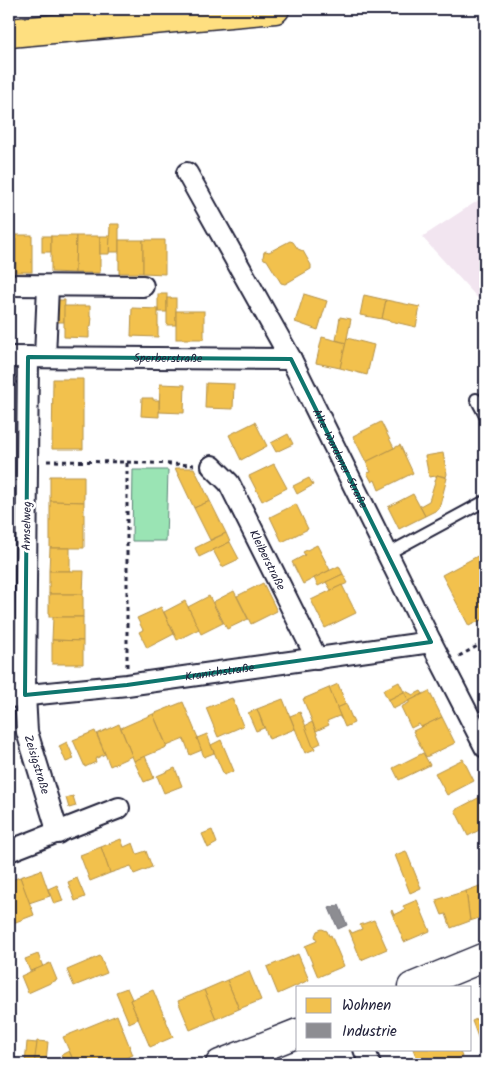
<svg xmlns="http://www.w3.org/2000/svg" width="494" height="1073" font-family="Kalam,sans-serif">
<rect width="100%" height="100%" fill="#fff"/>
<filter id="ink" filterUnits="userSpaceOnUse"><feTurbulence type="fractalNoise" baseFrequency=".02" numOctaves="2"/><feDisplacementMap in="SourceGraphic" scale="10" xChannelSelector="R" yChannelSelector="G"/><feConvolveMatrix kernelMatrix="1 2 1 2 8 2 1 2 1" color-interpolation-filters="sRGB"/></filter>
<g filter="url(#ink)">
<path fill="#f2e5f0" d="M485 196V306L422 237Z"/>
<path fill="#9ae4b4" stroke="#5e8378" d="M133 470H168L166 541H132Z"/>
<g fill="#f2c14e" stroke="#b49148">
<path d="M110 224H119V252H109Z"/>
<rect x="9" y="235" width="7" height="37"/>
<rect x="16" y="235" width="16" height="37"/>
<rect x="42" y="236" width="9" height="16"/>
<path d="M51 236H76L75 273 51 272Z"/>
<path d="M76 236H100V273H75Z"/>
<path d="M100 236H110L109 254H100Z"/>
<rect x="119" y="240" width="24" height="33"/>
<path d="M143 240H165V274L143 273Z"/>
<path d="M290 241 293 242 298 249 303 251 311 265V269L285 284 281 283 267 260 264 259 263 257 264 252 266 251 269 252Z"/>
<rect x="158" y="294" width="9" height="18"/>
<path d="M304 294 327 301 318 330 295 322Z"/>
<path d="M364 295 386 300 382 319 360 315Z"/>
<rect x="167" y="298" width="9" height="27"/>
<path d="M55 300H65L64 322H55Z"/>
<path d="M386 300 420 307 416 327 382 319Z"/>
<path d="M64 306H90V317H92L91 327H89V338L64 337Z"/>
<path d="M132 308 158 309V337L131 336Z"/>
<path d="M9 311H12L11 337H9Z"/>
<rect x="176" y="311" width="28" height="28"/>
<path d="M340 317 351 319 346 343 336 340Z"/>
<path d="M322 337 346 343 340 368 316 363Z"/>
<path d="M347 338 374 345 367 375 340 368Z"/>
<path d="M53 379H83V449H52Z"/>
<path d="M206 383 234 384 233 409 205 408Z"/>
<path d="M160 384 185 385 184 413 159 412Z"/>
<path d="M142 398H153V400H159V417L141 416Z"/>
<path d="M255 422 267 446 241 460 229 435Z"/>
<path d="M381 422 394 448 366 462 353 436Z"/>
<path d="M288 434 293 444 276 452 271 443Z"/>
<path d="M400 445 413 473 379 490 375 480 372 482 367 473 371 472 366 462Z"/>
<path d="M443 453 447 474 446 477 437 475 436 476 429 477 425 456Z"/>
<path d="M274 464 287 488 262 501 249 476Z"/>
<path d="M175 468H194L210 501 194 508Z"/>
<path d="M437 475 447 478 439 509 425 516 420 506 429 501Z"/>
<path d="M50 476H84V502L50 501Z"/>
<path d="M309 478 313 485 297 494 293 486Z"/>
<path d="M413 494 425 516 399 529 388 507Z"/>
<path d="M50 501 84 502V548H50Z"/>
<path d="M210 501 226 533 210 540 194 508Z"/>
<path d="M296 504 308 529 282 542 270 517Z"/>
<path d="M226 533 230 542 199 557 195 548Z"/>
<path d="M230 542 239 559 222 567 213 550Z"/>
<path d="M317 545 330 570 303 584 292 562 305 555 303 552Z"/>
<path d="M50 548H70V571H49Z"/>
<path d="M485 552V618L469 626 442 575Z"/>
<path d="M339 566 343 574 318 586 314 578Z"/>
<path d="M49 571H84L83 594H49Z"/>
<path d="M343 574 348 583 331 590 326 582Z"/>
<path d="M263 583 277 611 251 624 237 596Z"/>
<path d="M342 585 356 613 325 628 311 600Z"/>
<path d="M234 591 248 619 227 629 213 602Z"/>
<rect x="49" y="594" width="34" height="23"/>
<path d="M209 596 223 623 201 634 188 607Z"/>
<path d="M185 601 199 629 177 640 164 612Z"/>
<path d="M161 607 174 634 147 648 139 632 143 630 137 618Z"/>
<path d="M53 617H83V641L52 640Z"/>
<path d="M52 640 83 641V664H52Z"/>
<path d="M399 682 404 692 388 700 383 690Z"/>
<path d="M338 684 346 704 337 708 329 688Z"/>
<path d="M329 688 342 720 339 716 327 721 329 725 316 731 303 699Z"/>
<path d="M404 690 413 695 421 691 423 694 409 701Z"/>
<path d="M429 691 442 717 421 727 419 724 411 728 401 707 409 703V701Z"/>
<path d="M404 692 409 701 393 709 388 700Z"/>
<path d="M232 698 243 726 218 737 206 708Z"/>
<path d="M283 699 295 729 269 739 257 709Z"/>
<path d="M183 702 198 738H197L202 750 190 755 184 739 167 746 153 714Z"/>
<path d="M346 704 354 723 345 727 337 708Z"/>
<path d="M257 709 264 728 256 731 248 713Z"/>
<path d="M300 712 315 749 305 753 290 716Z"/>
<path d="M153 714 167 747 134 761 121 728Z"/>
<path d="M442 717 455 743 426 757 413 731Z"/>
<path d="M312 722 321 743 313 747 305 726Z"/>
<path d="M119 724 132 756 110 766 97 734Z"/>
<path d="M95 731 105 754 95 759 96 762 85 767 73 740Z"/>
<path d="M207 734 214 753 204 757 197 738Z"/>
<path d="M221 740 234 771 224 775 211 745Z"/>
<path d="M67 742 74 759 66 762 59 746Z"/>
<path d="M423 753 430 765 399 780 393 768Z"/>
<path d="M145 756 154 778 144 782 134 761Z"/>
<path d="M463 759 474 781 447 795 435 773Z"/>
<path d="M175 768 182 786 164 793 157 776Z"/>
<path d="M73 796 76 806 69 808 66 798Z"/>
<path d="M482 796 485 803V827L468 836 455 810Z"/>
<path d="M212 830 217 843 208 848 202 834Z"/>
<path d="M121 839 124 847 133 843 137 854 146 851 152 867 134 874 131 866 110 873 101 847Z"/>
<path d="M101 847 110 873 90 881 80 855Z"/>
<path d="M406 851 421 888 410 893 395 855Z"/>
<path d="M41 870 50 896 29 903 20 877Z"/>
<path d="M20 877 34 915 13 923 9 910V881Z"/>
<path d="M77 878 85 897 75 901 68 882Z"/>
<path d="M485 884V916L470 921 466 891Z"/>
<path d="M57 885 63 901 54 904 48 889Z"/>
<path d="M466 891 470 921 451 928 446 914 442 915 436 900Z"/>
<path d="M417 900 430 931 404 942 391 911 392 910 394 915 405 910 403 906Z"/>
<path d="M374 920 387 949 361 960 349 930H350L352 933 362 929 360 925Z"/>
<path d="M322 929 327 931 329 936 331 935 344 966 318 977 305 946 317 941 315 936 317 931Z"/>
<path d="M38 954 43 967 30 971 25 959Z"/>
<path d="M298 954 309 980 278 994 267 967Z"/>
<path d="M100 956 107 973 74 986 67 970Z"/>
<path d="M50 963 57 980 28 993 21 976Z"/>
<path d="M249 971 261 1000 239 1009 227 980Z"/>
<path d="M227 980 239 1009 216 1019 204 990Z"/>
<path d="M127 988 132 999 130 1000 138 1019 129 1023 116 992Z"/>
<path d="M153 990 173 1037 150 1047 130 1000Z"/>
<path d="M204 990 216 1019 190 1030 178 1001Z"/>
<path d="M117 1015 133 1055 112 1064H75L63 1037Z"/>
<path d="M483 1016 485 1023V1056L472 1021Z"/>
<path d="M37 1041 48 1042 46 1061 34 1060Z"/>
<path d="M27 1042 37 1043 34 1064H25Z"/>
<path d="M413 1049H459L462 1057 445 1063 446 1064H417L416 1061H418Z"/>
<path d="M69 1051 75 1064H65L61 1055Z"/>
</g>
<path fill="#8d8d92" stroke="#6d6d78" d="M339 905 347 925 338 929 329 908Z"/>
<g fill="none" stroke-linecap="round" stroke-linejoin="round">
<g stroke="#22223b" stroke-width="14">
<g id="lane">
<path d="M476 399 485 416"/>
<path d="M387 554 485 501"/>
</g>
</g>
<g stroke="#22223b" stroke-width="24">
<g id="street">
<path id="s1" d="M187 173 291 359 431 642 485 747"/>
<path d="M9 285 143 286"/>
<path id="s2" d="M9 357 291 359"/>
<path id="s3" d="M28 357 25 695 27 732 58 833"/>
<path d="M45 357 48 286"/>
<path id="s4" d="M212 466 229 483 317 659"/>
<path id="s5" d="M9 697 127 685 431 642"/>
<path d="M9 851 119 808"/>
<path d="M364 1049 370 1064"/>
</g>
</g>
<g stroke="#22223b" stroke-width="31">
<g id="secondary">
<path d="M412 987 485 957"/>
<path d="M220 1064 298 1033"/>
</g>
</g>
<g stroke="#22223b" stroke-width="31">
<path id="highway" d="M9 33 275 9"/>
</g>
<g stroke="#22223b" stroke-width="3" stroke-dasharray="4 4" stroke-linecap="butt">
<path d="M47 461 127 462 194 465"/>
<path d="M459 656 485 642"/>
<path d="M127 667V462"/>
</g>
<use href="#lane" stroke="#fff" stroke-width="10"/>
<use href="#street" stroke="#fff" stroke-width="20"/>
<use href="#secondary" stroke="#fff" stroke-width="28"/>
<use href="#highway" stroke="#fedf80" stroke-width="28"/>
</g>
</g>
<path fill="none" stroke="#0f766e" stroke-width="4" stroke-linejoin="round" d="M28 357 291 359 431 642 127 685 25 695Z"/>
<g text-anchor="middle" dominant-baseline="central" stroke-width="5" stroke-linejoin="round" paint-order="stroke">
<g font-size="12" fill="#22223b" stroke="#fff">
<text stroke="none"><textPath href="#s2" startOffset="159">Sperberstraße</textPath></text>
<text stroke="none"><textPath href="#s1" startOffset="324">Alte Wardener Straße</textPath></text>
<text transform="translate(27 526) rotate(-89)">Amselweg</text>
<text stroke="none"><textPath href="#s4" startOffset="110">Kleiberstraße</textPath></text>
<text stroke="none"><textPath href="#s5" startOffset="212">Kranichstraße</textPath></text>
<text stroke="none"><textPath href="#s3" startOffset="409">Zeisigstraße</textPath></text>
</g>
</g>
<rect width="494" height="1073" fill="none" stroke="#fff" stroke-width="30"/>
<rect x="15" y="15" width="464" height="1043" fill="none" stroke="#22223b" stroke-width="2" filter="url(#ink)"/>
<rect x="296" y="986" width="175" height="65" fill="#ffffff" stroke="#a7a7b1"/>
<rect x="306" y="998" width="25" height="15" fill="#f2c14e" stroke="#a7a7b1"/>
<text x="342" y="1010" font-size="15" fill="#22223b">Wohnen</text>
<rect x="306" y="1023" width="25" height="15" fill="#8d8d92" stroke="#a7a7b1"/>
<text x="342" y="1036" font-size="15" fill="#22223b">Industrie</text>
</svg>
